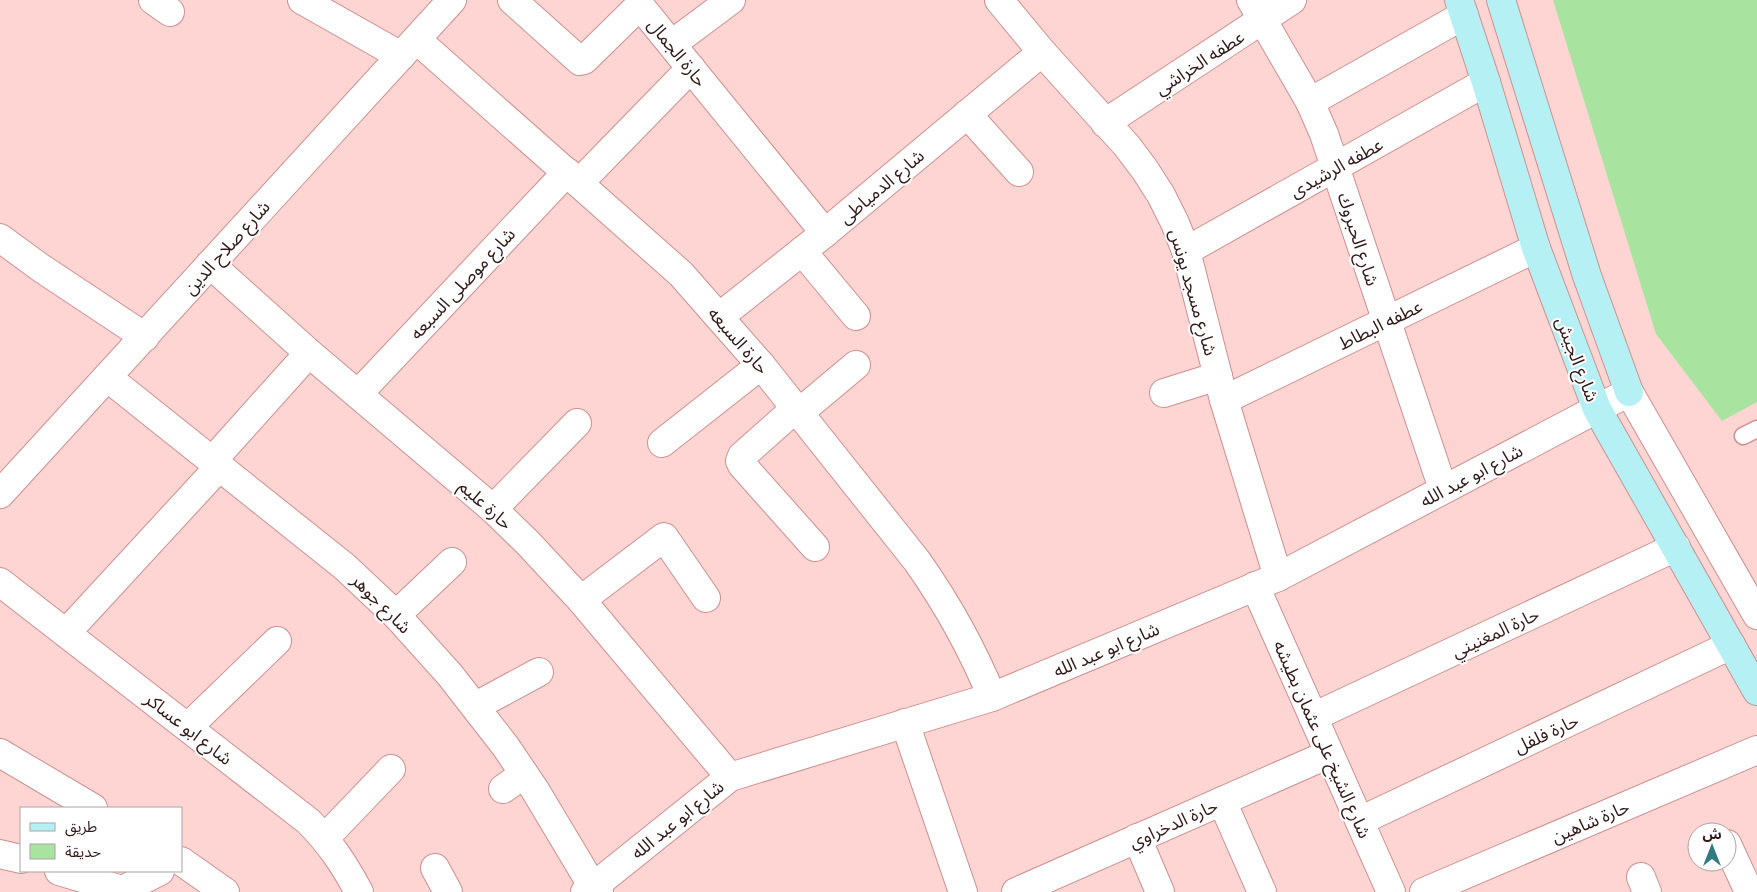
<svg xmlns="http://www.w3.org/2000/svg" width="1757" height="892" font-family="Ubuntu,'Noto Sans Arabic',sans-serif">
<rect width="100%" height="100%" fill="#fed5d3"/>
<path fill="#a8e49f" d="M1553 0H1757V402L1722 421 1656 334Z"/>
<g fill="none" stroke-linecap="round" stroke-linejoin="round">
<g stroke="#ce908e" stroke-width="19">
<path id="service" d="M1743 436 1757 429"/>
</g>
<g stroke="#ce908e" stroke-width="30">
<g id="minor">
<path d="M153 0 170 12"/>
<path d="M302 0 401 56"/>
<path d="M512 0 580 61 584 60 638 7H641L825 233"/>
<path d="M999 0 1042 52 1127 146 1145 170 1161 195 1175 223 1186 251 1224 400 1278 577"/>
<path d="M1251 0 1310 102 1324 134 1443 489"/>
<path d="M417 40 681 274 761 365 917 561C948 605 972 648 992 697"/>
<path d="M672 44 731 0"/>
<path d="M1310 102 1464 15"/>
<path d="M967 114 1019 172"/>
<path d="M1105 123 1292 0"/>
<path d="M579 183 691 68"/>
<path d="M0 238 41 268 145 337"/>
<path d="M802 251 856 316"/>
<path d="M1186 251 1486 82"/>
<path d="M210 264 309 353 493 509 528 543 581 600 730 777"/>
<path d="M719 317 825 233 1042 52"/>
<path d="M107 377 345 567 396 615 450 675 506 747 535 790 593 887 599 892"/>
<path d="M1164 393 1218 376"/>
<path d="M358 394 567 172"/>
<path d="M1224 400 1536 248"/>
<path d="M796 408 742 456 740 461 742 465 815 547"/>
<path d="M800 412 856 365"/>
<path d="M662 443 761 365"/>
<path d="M213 460 309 353"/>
<path d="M0 494 452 0"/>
<path d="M493 509 577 423"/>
<path d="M0 582 308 821C330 843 344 864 359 892"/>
<path d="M1255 586 1391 892"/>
<path d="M581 600 664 537 706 598"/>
<path d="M396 615 452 562"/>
<path d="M66 633 220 466"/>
<path d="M476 706 539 672"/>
<path d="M1313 717 1676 547"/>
<path d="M905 723 963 892"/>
<path d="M188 727 277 641"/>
<path d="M0 753 93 808"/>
<path d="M503 789 524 774"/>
<path d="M1222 801 1262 892"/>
<path d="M1360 821 1731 645"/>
<path d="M325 838 391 769"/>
<path d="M1137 838 1160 892"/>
<path d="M1727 844 1749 892"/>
<path d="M0 854 21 859"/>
<path d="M181 861 225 892"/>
<path d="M435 868 448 892"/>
<path d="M59 871 122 890"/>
<path d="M1641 877 1647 892"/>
<path d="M119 892 160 871"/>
<path d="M585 892 593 887 730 777 992 697 1278 577 1629 392 1757 615"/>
<path d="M1016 892 1329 754"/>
<path d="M1424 892 1757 750"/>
</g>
</g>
<g stroke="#ce908e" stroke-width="30">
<g id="secondary">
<path d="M1459 0 1486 82 1536 248 1597 409 1757 691"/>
<path d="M1501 0 1587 276 1629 392"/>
</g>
</g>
<use href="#service" stroke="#fff" stroke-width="16"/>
<use href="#minor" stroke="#fff" stroke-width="28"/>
<use href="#secondary" stroke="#b5f1f4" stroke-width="28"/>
</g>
<g text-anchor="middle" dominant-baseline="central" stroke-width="4" stroke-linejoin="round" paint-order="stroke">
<g font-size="18" fill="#321a1a" stroke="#fff">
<text transform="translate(678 52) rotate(51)">حارة الجمال</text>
<text transform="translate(1199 62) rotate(-33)">عطفه الخراشي</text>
<text transform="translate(1336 167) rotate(-29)">عطفه الرشيدى</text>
<text transform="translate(881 186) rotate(-40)">شارع الدمياطى</text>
<text transform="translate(1359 239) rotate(72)">شارع الحبروك</text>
<text transform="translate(226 247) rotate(-48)">شارع صلاح الدين</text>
<text transform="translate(462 283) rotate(-47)">شارع موصلى السبعه</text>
<text transform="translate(1194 292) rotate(74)">شارع مسجد يونس</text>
<text transform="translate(1380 324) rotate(-26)">عطفه البطاط</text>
<text transform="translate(739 340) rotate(49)">حارة السبعه</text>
<text transform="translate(1578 359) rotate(69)">شارع الجيش</text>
<text transform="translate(1471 475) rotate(-28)">شارع ابو عبد الله</text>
<text transform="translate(486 504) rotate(42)">حارة عليم</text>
<text transform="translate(382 603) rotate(45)">شارع جوهر</text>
<text transform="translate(1495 632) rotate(-25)">حارة المغنيني</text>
<text transform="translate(1106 649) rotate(-23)">شارع ابو عبد الله</text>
<text transform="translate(189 728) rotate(38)">شارع ابو عساكر</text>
<text transform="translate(1546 733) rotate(-25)">حارة فلفل</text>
<text transform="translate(1323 739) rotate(66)">شارع الشيخ على عثمان بطيشه</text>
<text transform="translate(677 819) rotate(-39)">شارع ابو عبد الله</text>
<text transform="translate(1590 821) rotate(-23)">حارة شاهين</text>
<text transform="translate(1173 823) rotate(-24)">حارة الدخراوي</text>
</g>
</g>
<rect x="20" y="807" width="162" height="65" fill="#ffffff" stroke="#ada3a3"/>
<rect x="30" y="823" width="25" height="8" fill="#b5f1f4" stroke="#ada3a3"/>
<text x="65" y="832" font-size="15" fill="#321a1a">طريق</text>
<rect x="30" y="844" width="25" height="15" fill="#a8e49f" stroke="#ada3a3"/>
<text x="65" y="857" font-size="15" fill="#321a1a">حديقة</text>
<g transform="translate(1712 847)"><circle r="24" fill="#ffffff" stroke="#ada3a3"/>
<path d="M0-4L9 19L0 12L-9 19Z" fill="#317a7f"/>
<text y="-8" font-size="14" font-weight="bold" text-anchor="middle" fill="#321a1a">ش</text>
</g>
</svg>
